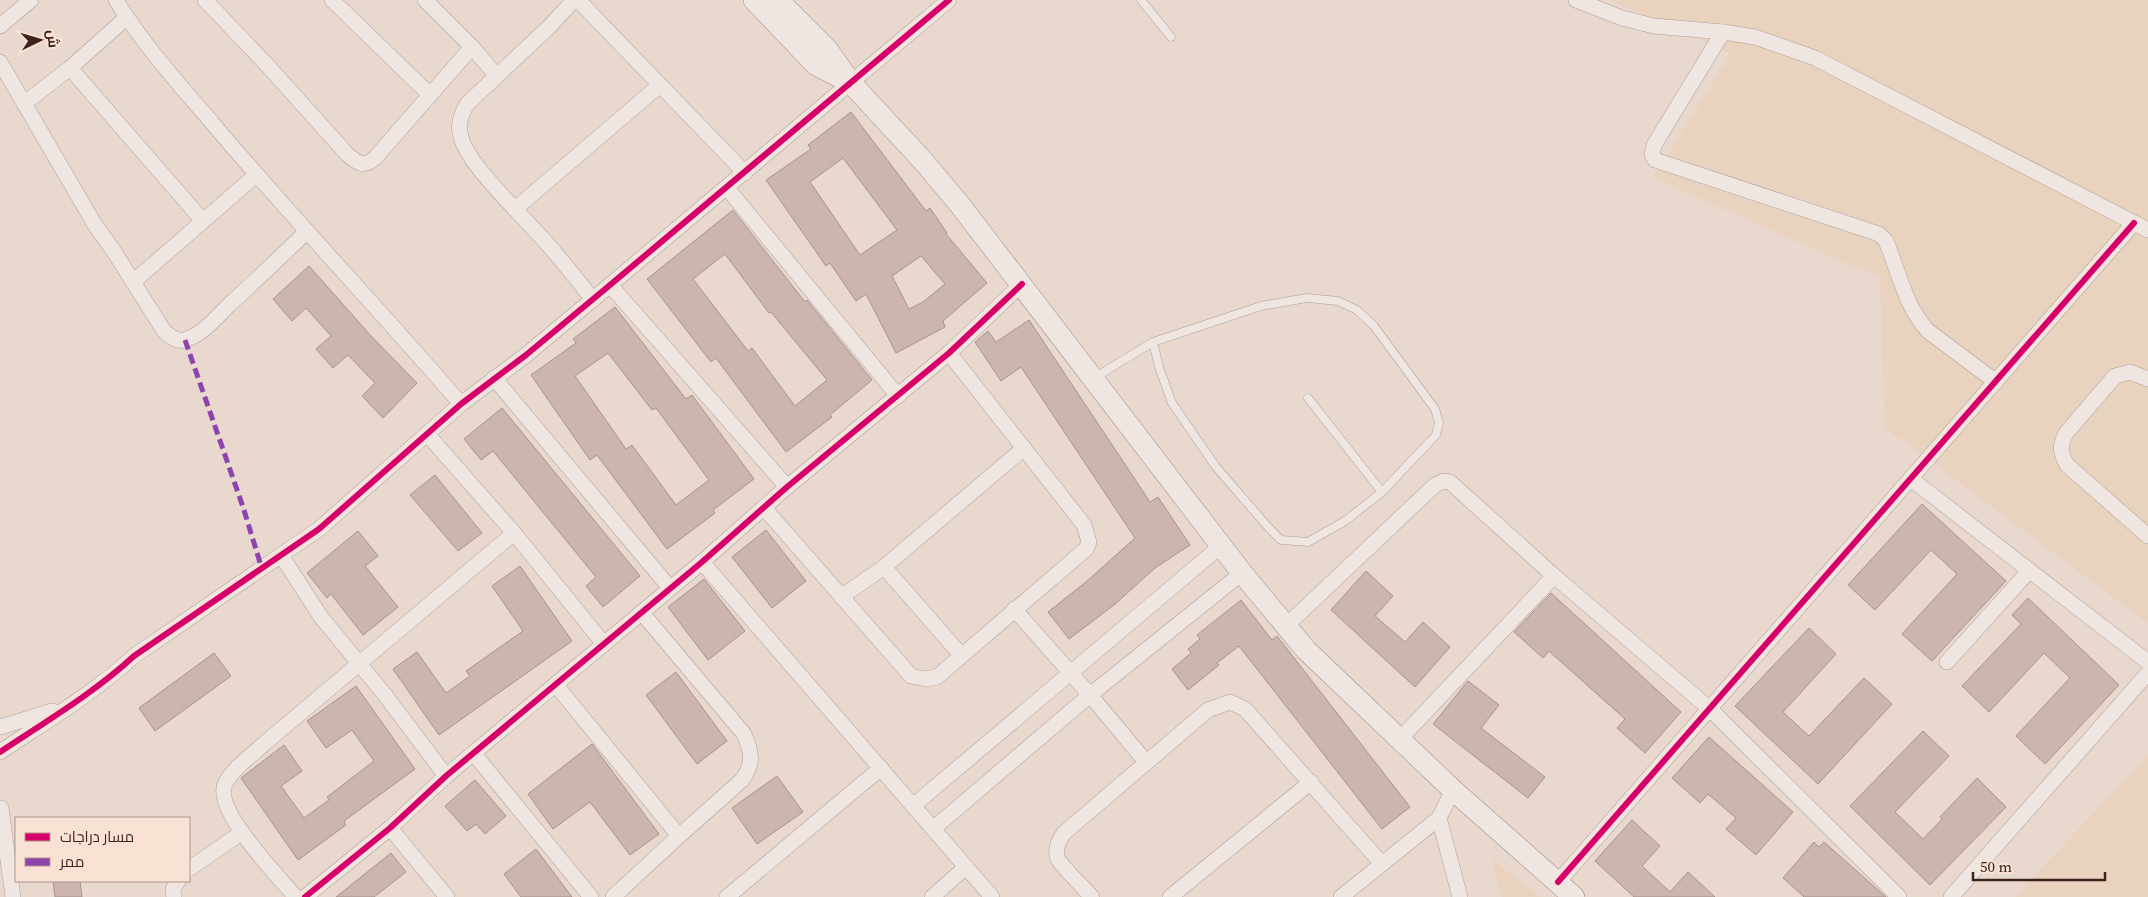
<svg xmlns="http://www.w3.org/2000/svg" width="2148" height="897" font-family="'Source Serif 4',Cairo,serif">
<rect width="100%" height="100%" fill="#e8d8ce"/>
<g fill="#e9d2be">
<path d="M1610 0H2148V623L1885 428 1880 278 1653 178 1731 54Z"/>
<path d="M2148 755V897H2015Z"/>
<path d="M1492 859 1540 897H1501Z"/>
</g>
<g fill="#ccb4af" stroke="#a8928d" fill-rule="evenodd">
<path d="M851 112 926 211 930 208 947 233 946 234 987 283 943 321 945 327 896 353 866 294 856 301 830 263 826 266 766 180 811 149 808 145ZM843 158 897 230 860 255 810 182ZM921 256 945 284 923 302 909 309 892 276Z"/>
<path d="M733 210 805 302 807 300 872 380 830 415 832 417 786 452 716 358 711 362 647 279ZM725 254 769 313 771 312 827 380 795 406 752 348 748 351 693 279Z"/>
<path d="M309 266 371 336 417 383 383 418 362 396 375 383 348 355 333 368 316 349 331 336 306 308 292 321 273 299Z"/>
<path d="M615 307 686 399 692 395 754 479 713 510 715 513 667 549 597 455 590 460 531 375 576 343 573 339ZM608 353 652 410 656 408 709 480 676 505 632 445 626 449 575 376Z"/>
<path d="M1029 320 1150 502 1158 497 1190 545 1155 568 1114 605 1069 639 1048 612 1086 582 1135 538 1021 367 1001 381 975 342 988 331 996 342Z"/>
<path d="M502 408 640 576 603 607 586 586 596 577 493 451 481 460 464 439Z"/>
<path d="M435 475 482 533 458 551 410 495Z"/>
<path d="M1922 504 2006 581 1932 661 1902 634 1957 574 1931 550 1875 610 1848 585Z"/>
<path d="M766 530 806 581 772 608 732 557Z"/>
<path d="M358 531 378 556 365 566 398 607 363 635 331 594 327 598 307 573Z"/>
<path d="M520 566 572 641 439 735 393 669 417 652 446 693 470 676 466 671 523 631 492 586Z"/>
<path d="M1366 571 1393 596 1375 616 1405 642 1423 622 1450 647 1415 687 1331 610Z"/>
<path d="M704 579 745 631 708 660 668 607Z"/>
<path d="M1551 593 1681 712 1645 753 1617 728 1625 719 1549 651 1543 658 1514 632Z"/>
<path d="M2028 598 2119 685 2045 764 2016 736 2070 678 2044 653 1989 712 1962 686 2021 624 2012 615Z"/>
<path d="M1241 600 1272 640 1277 636 1410 807 1382 829 1239 646 1217 663 1219 665 1188 690 1172 669 1191 653 1188 649 1200 639 1197 635Z"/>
<path d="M1809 628 1836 654 1783 712 1809 736 1864 678 1892 704 1818 784 1735 706Z"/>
<path d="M214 653 231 676 155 731 139 708Z"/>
<path d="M676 672 727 741 697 764 646 695Z"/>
<path d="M1468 681 1499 705 1481 728 1545 777 1528 798 1433 724Z"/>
<path d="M356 686 415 769 344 821 346 825 298 860 241 778 284 745 302 771 281 786 304 818 329 800 327 797 374 761 352 730 326 748 307 721Z"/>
<path d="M1923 731 1949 756 1895 812 1923 839 1942 819 1940 817 1977 778 2006 807 1930 885 1850 806Z"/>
<path d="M1709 737 1793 812 1756 855 1726 829 1736 818 1708 794 1700 803 1672 778Z"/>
<path d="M592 744 659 834 630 855 590 802 553 829 528 794Z"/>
<path d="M777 776 803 812 757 844 732 808Z"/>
<path d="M475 780 506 816 485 834 476 824 467 831 445 806Z"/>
<path d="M1632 820 1660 846 1642 866 1670 892 1688 872 1715 897H1634L1595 861Z"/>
<path d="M1814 842 1819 847 1824 842 1886 897H1804L1783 878Z"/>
<path d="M536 849 572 897H521L504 874Z"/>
<path d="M391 853 406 872 374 897H336Z"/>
<path d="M53 881H80L82 897H55Z"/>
</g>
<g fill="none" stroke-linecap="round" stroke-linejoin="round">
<g stroke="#ad9d97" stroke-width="9">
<g id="service">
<path d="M1141 0 1171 37"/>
<path d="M1094 378 1153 342 1261 306 1307 298 1338 301 1357 310 1374 326 1435 409 1439 423 1436 435 1382 492 1345 521 1308 542 1281 540 1268 527 1216 467 1172 403 1159 367 1153 342"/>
<path d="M1308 398 1382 492"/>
</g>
</g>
<g stroke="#ad9d97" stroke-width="16">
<g id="minor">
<path d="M116 0C143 45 180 85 214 125 294 220 380 310 461 404"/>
<path d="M205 0 267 65 347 154C357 163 364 168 375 158L472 47"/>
<path d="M332 0 429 94"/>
<path d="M425 0 472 47 496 75"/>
<path d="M574 0 549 27 467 104C461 114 457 125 461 137 468 165 521 214 542 238 560 258 576 278 593 300"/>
<path d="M578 0 745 173"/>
<path d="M1576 0 1622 18 1654 26 1723 32 1755 37 1815 58 2148 230"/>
<path d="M0 26 31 0"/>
<path d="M1723 32 1654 145 1652 155 1655 160 1879 234 1886 241C1899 272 1905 306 1928 331L1996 382"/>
<path d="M0 62 95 225 113 250 164 331C170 336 176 342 184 340 201 336 217 317 229 305 256 280 282 256 307 231"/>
<path d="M70 68 203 221"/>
<path d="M25 103 70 68 126 18"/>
<path d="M727 188 898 396"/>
<path d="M515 209 660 85"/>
<path d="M133 282 256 175"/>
<path d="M610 285 787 487"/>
<path d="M494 378 670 588"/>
<path d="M2148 379 2130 372 2115 376 2067 432C2059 444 2060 453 2067 465L2148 536"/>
<path d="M427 434 514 533 604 644"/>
<path d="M1911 479 2148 662"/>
<path d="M765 509 911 676 926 679 937 677 1086 549 1089 542 1084 525 949 353"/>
<path d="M281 555 321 617 385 695 446 776"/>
<path d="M702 562 992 897"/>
<path d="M884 567 961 655"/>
<path d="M841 597 884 567 1024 448"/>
<path d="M1014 609 1090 695 1146 762"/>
<path d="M1286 626 1435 485 1444 481 1450 482 1554 576"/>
<path d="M1947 662 2029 571"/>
<path d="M556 685 679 836"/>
<path d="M0 727 52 711"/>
<path d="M1399 740 1554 576 1710 709 1899 897"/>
<path d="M0 752C45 722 94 693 134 656L319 529 461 404 526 355 610 285 949 0"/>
<path d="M474 754 591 897"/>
<path d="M1453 790 1439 818 1460 897"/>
<path d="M914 805 1222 545"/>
<path d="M1 808 13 897"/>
<path d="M390 828 447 897"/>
<path d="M934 828 1090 695 1242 573"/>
<path d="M189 869 241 833"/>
<path d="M1558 882 2134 223"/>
<path d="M174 897 173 889 178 881"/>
<path d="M296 897C279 878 213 809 225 784 233 768 252 755 265 743L514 533"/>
<path d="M305 897 390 828 446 776 702 562 787 487 949 353 1022 284"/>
<path d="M613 897 679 836 742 780C754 764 752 752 744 734L642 613"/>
<path d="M727 897 881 768"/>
<path d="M932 897 966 867"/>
<path d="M1092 897C1085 889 1062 867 1058 859 1054 849 1059 840 1064 833L1208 710 1230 702 1245 709 1382 864"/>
<path d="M1170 897 1311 782"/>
<path d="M1341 897 1439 818"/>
<path d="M1951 897 2148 673"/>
</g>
</g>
<g stroke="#9d8d86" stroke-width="22">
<g id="secondary">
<path d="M754 0 816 65 851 83"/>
<path d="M778 0 827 49 851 83 924 162 960 205 1242 573 1306 650 1453 790 1574 897"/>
</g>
</g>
<use href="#service" stroke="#efe6e1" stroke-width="8"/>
<use href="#minor" stroke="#efe6e1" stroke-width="15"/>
<use href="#secondary" stroke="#efe6e1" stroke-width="21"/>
<path stroke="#8e44ad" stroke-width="5" stroke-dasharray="10 5" stroke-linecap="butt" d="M185 340 243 507 262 569"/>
<g stroke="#f9e2d4" stroke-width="9">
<g id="cycleway">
<path d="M0 752C45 722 94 693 134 656L319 529 461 404 526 355 610 285 949 0"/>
<path d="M1558 882 2134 223"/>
<path d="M305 897 390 828 446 776 702 562 787 487 949 353 1022 284"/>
</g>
</g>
<use href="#cycleway" stroke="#d6006c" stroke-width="6"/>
</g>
<rect x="15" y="817" width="175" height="65" fill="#f9e2d4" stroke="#ae958b"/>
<rect x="25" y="833" width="25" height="8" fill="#d6006c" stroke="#ae958b"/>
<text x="60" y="842" font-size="15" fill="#3d221d">مسار دراجات</text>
<rect x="25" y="858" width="25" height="8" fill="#8e44ad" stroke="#ae958b"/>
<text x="60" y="867" font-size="15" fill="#3d221d">ممر</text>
<g transform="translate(40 40) rotate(85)" stroke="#f9e2d4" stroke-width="4" paint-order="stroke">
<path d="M0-4L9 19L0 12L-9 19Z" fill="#3d221d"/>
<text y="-8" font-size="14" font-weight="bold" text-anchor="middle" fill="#3d221d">ش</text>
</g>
<path d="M1973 872v8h132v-8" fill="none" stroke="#3d221d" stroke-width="2.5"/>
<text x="1980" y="872" font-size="15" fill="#3d221d" stroke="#f9e2d4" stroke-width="4" paint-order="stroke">50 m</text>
</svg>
